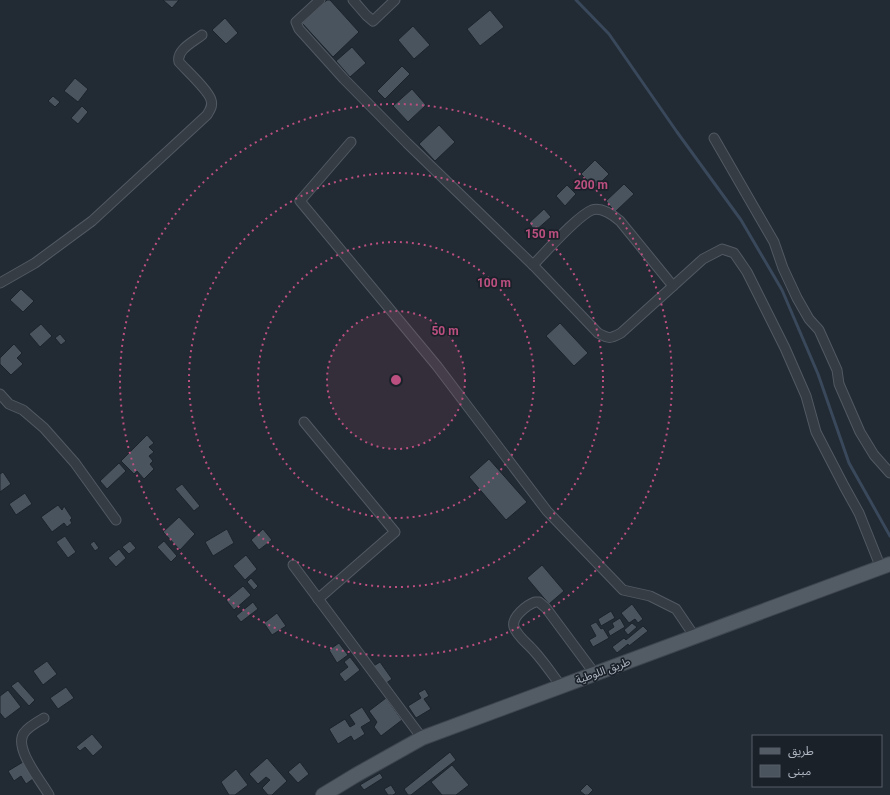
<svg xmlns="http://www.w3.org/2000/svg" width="890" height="795" font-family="Roboto,'Noto Sans Arabic',sans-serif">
<rect width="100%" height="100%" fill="#222a33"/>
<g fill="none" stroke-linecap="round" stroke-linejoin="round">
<path stroke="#39485b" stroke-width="3" d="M576 0 609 34 677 132 741 220 782 290 818 374 849 463 890 536"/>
</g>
<g fill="#4a545f" stroke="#1c232b">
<path d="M163 0H179L172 8Z"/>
<path d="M327 0H330L359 32 333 57 302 23Z"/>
<path d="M490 10 504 27 480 46 467 29Z"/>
<path d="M225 18 238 33 226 44 212 30Z"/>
<path d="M413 26 430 45 414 59 398 40Z"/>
<path d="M352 47 366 63 350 77 336 61Z"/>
<path d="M402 66 410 74 385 99 377 91Z"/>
<path d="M75 78 88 89 78 102 64 91Z"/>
<path d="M412 89 426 105 408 122 393 106Z"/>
<path d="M53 96 60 102 55 107 48 101Z"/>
<path d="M82 106 88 112 78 124 71 118Z"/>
<path d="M439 125 455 142 435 161 419 144Z"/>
<path d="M595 160 609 174 595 188 581 174Z"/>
<path d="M624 184 634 194 615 212 606 201Z"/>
<path d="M567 185 576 194 565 206 556 196Z"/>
<path d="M544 209 551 217 535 231 529 223Z"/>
<path d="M21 289 34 301 23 312 10 300Z"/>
<path d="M560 323 588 353 574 366 546 336Z"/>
<path d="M41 324 52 336 40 347 29 334Z"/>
<path d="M60 334 66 341 61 345 55 338Z"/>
<path d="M14 344 22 353 17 358 23 364 11 375 0 364V358Z"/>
<path d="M147 435 154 443 149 447 154 452 149 456 153 461 150 464 154 469 144 479 137 471 134 474 121 461Z"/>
<path d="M489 459 527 502 506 520 469 477Z"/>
<path d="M119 463 126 471 107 489 100 481Z"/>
<path d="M3 472 11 484 0 492V474Z"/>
<path d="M182 484 200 506 194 511 175 489Z"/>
<path d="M25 493 32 504 16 515 9 504Z"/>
<path d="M58 505 62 510 64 506 72 518 70 520 72 523 67 527 64 523 52 532 41 517Z"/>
<path d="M179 517 195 534 180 550 163 532Z"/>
<path d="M227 529 234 543 213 556 205 542Z"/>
<path d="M263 529 272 540 259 550 251 540Z"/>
<path d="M65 536 76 552 68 558 56 542Z"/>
<path d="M94 541 99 548 95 551 90 544Z"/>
<path d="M130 541 136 548 129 554 122 547Z"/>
<path d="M164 541 177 556 171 562 157 547Z"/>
<path d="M119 549 126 558 116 567 108 558Z"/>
<path d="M246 555 257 569 245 580 233 566Z"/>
<path d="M542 565 564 591 549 604 527 578Z"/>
<path d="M251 578 258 586 254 590 247 582Z"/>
<path d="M243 586 251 595 234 610 226 600Z"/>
<path d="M253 602 258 609 241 622 236 616Z"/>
<path d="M632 604 643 619 638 623 635 619 629 623 621 613Z"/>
<path d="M611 611 615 618 601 626 598 619Z"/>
<path d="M277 613 286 626 272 635 264 623Z"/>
<path d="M620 618 625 627 610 636 608 631 614 627 612 623Z"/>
<path d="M596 622 601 629 603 628 609 638 593 647 589 640 596 636 590 625Z"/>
<path d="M632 623 637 627 628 635 624 630Z"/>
<path d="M643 626 648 631 629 646 628 644 617 653 612 647 624 638 626 640Z"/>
<path d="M339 643 348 655 337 663 329 650Z"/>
<path d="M350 657 360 670 345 682 339 674 348 667 344 662Z"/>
<path d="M47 661 57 674 43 685 33 671Z"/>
<path d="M380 662 392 679 385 684 372 667Z"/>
<path d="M18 681 35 700 29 706 11 686Z"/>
<path d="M66 687 74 698 58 709 50 698Z"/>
<path d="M425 689 429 696 424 699 431 709 416 718 408 706 421 698 418 693Z"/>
<path d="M8 690 21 707 5 719 0 713V696Z"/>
<path d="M386 698 402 720 381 736 374 727 377 722 369 711Z"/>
<path d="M362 707 371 721 361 727 365 734 354 741 351 736 338 744 329 729 345 719 350 727 355 724 349 715Z"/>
<path d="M92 734 103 747 93 756 85 747 80 751 76 747Z"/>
<path d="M450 752 456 760 411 795H408L404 789Z"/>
<path d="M267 758 287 781 272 795H268L262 788 270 780 266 777 258 784 249 774Z"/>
<path d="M23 762 33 779 26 784 21 776 14 781 8 771Z"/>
<path d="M300 762 309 774 298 783 288 772Z"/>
<path d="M452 765 469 785 456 795H442L431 782Z"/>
<path d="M236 769 248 785 235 795H229L221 782Z"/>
<path d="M380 773 383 778 364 790 360 785Z"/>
<path d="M587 784 593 790 588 795H585L580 791Z"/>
<path d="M391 785 396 793 393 795H388L384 789Z"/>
</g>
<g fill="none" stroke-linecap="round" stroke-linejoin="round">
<g stroke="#525962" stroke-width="11">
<g id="street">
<path d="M320 0 296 22 299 29 344 79 407 143 533 265 598 333C609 339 610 339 621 333L703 259 722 249 734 253 747 272 785 348 806 396 816 432 844 486 859 513 881 568"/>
<path d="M353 0 366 15 373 21 395 0"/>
<path d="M714 138 774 242 783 268 797 298 809 319 819 330 837 370 839 384 860 432 874 455 890 473"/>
<path d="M351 142 300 201 437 366 547 511 623 590 650 596 676 609 695 637"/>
<path d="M533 265C546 252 577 216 592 210 601 207 613 215 620 221L673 286"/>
<path d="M0 283 35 263 92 221 207 115C210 110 213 106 211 100 209 91 186 70 179 62 176 50 193 42 202 35"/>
<path d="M0 394 9 404 23 410 44 428 75 463 116 520"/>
<path d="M304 422 395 532 318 599"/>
<path d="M293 565 422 738"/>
<path d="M561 686C552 674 544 662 534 651 528 644 517 636 514 627 511 617 527 605 535 602H539L546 608 595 674"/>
<path d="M44 718C37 722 28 727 24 733 13 748 42 782 49 795"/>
</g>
</g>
<g stroke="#3e454e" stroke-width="16">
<path id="primary" d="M323 795 356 775 422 738 890 564"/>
</g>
<use href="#street" stroke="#353c44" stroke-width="9"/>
<use href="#primary" stroke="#535b64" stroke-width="14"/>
</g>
<circle cx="396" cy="380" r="69" fill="#bb4f7f" fill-opacity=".12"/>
<g fill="none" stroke="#bb4f7f" stroke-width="2" stroke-dasharray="2 4">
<circle cx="396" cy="380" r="69"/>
<circle cx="396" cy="380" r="138"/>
<circle cx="396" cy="380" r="207"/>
<circle cx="396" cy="380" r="276"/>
</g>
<g text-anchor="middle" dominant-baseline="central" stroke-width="3.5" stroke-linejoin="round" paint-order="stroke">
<g font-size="11" fill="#afb6c1" stroke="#1a2129">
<text transform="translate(603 671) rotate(-20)">طريق اللوطية</text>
</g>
</g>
<circle cx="396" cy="380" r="6" fill="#bb4f7f" stroke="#1a2129" stroke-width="2"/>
<g font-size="12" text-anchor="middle" font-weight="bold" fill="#bb4f7f" stroke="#1a2129" stroke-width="3.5" stroke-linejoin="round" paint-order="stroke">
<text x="591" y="189">200 m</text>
<text x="542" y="238">150 m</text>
<text x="494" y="287">100 m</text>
<text x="445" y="335">50 m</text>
</g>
<rect x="752" y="735" width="130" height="52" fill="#1a2129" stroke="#565d66"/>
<rect x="760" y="748" width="20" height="6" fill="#535b64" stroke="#565d66"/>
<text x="788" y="755" font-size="12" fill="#afb6c1">طريق</text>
<rect x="760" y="765" width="20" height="12" fill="#4a545f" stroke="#565d66"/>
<text x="788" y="775" font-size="12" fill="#afb6c1">مبنى</text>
</svg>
